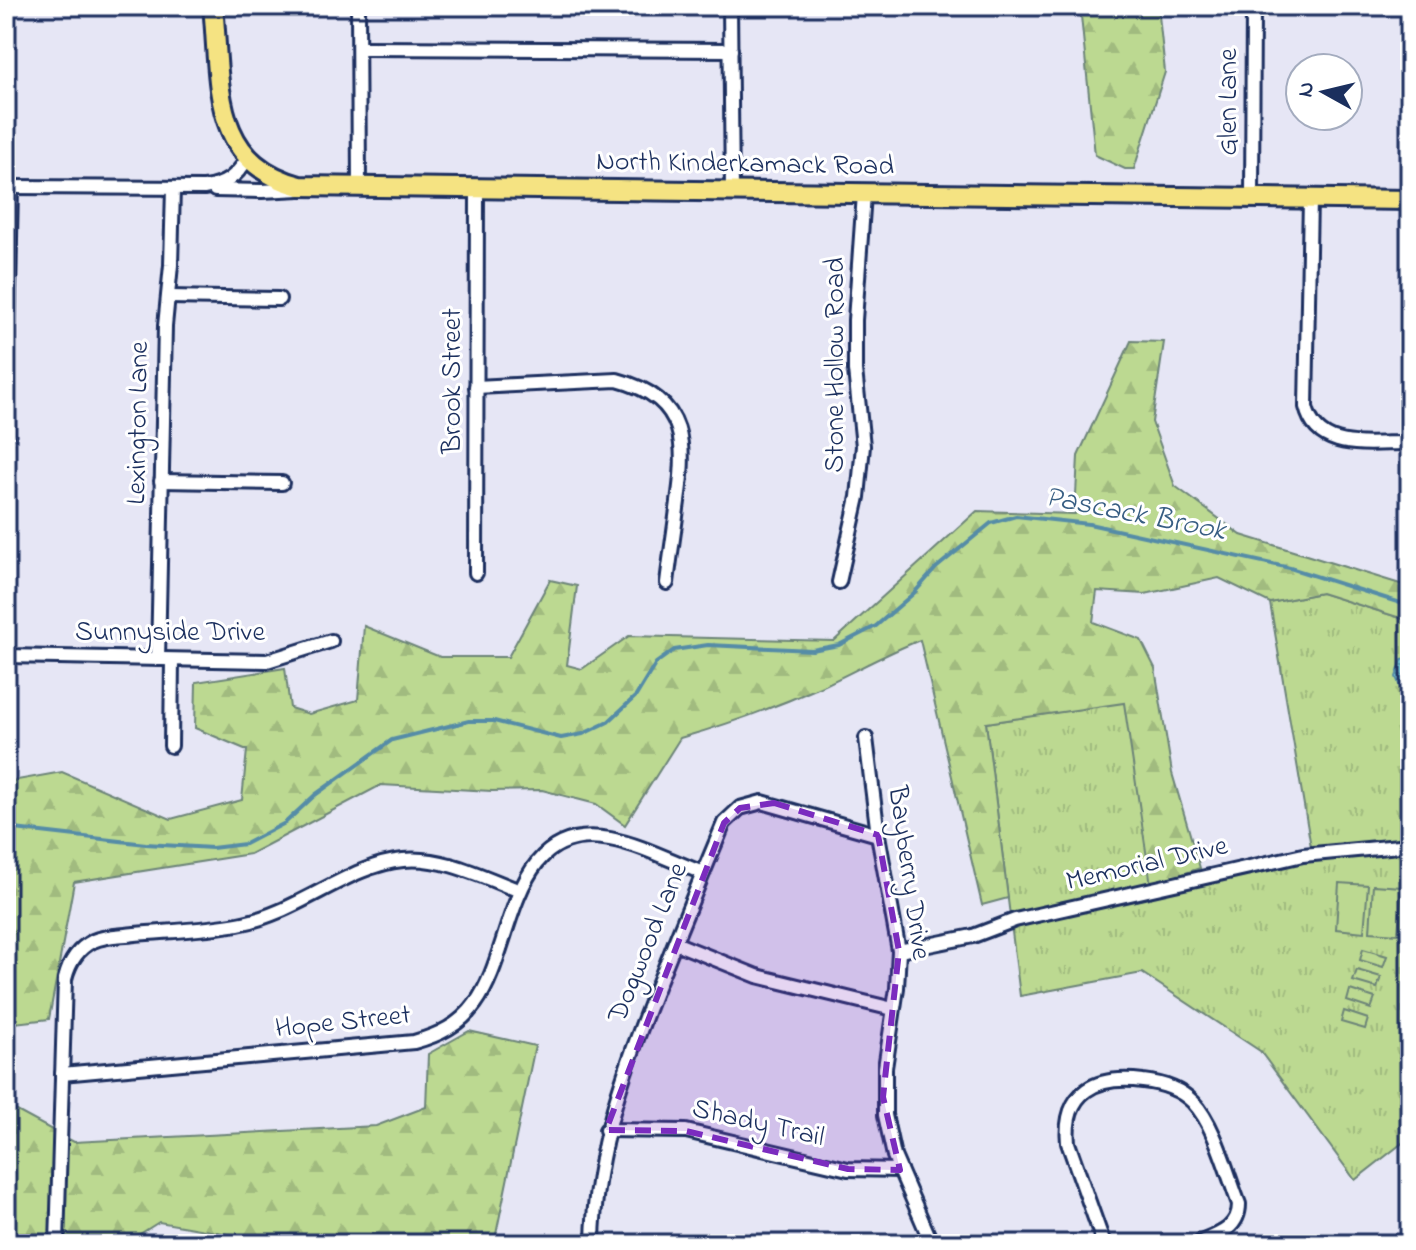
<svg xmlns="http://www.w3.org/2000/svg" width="1416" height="1250" font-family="'Indie Flower',sans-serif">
<defs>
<pattern id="grass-tufts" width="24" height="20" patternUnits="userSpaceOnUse" patternTransform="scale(2)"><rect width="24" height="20" fill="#bcd991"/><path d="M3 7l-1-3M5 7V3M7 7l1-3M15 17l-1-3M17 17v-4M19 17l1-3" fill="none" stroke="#a1bb7f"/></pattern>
<pattern id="forest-firs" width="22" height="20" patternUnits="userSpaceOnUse" patternTransform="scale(2)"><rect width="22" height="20" fill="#bcd991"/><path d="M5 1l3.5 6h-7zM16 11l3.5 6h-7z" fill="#a1bb7f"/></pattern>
<pattern id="water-rules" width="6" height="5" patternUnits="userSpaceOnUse" patternTransform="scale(2)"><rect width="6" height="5" fill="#7bcad8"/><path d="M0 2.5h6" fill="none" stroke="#64a4b2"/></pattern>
</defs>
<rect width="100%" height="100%" fill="#e6e6f5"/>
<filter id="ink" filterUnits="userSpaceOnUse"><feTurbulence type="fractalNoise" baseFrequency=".0125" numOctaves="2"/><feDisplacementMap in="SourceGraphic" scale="16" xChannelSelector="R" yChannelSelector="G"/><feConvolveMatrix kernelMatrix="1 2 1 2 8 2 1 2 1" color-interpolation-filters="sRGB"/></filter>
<g filter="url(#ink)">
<path fill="url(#grass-tufts)" stroke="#6c8478" stroke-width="2" d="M1321 593 1410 621V1137L1355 1180 1260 1051 1142 973 1020 996 986 723 1125 702 1152 885 1312 853 1270 603Z"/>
<g fill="url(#forest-firs)" stroke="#6c8478" stroke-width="2">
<path d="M1080 6H1158L1165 72 1134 169H1125L1095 155Z"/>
<path d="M1131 341 1164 342 1152 422 1175 486 1241 535 1410 587V621L1321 593 1270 603 1219 578 1145 594 1097 591 1093 622 1141 640 1155 668 1172 773 1200 868 1151 885 1124 703 986 723 1008 898 982 905 920 640C887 653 857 670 825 685 778 706 730 724 680 738L625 825 596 804 542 790 492 791 381 785 250 854 74 882 49 1019 6 1024V782L62 772 171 819 242 800 247 750 195 728 196 682 285 668 290 708 309 714 358 700 364 626 440 657H508L550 580 577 586 567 665 582 669 629 636 834 641 977 511 1075 514 1078 456Z"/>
<path d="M469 1031 535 1046 494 1244H285L159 1222 124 1244H6V1105L74 1142 376 1126 426 1107 428 1054Z"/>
</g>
<g fill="#bcd991" stroke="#6c8478" stroke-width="2">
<path d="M1339 883 1368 885 1364 932 1336 929Z"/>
<path d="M1373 885 1402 887 1398 934 1370 932Z"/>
<path d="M1363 949 1387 956 1383 967 1360 960Z"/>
<path d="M1357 970 1381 977 1377 988 1353 981Z"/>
<path d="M1350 990 1375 998 1371 1009 1347 1001Z"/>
<path d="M1344 1011 1368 1019 1365 1029 1341 1022Z"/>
</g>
<path fill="url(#water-rules)" stroke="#558ca7" stroke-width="2" d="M1410 658V700L1404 696 1396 677 1402 660Z"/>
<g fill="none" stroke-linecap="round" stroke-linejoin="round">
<path stroke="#558ca7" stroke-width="4" d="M6 828 146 844 212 848 245 844 285 823 315 795 392 740 469 721H494L561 738 583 734 608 722 636 696 656 663 674 650 708 645 812 650 839 645 876 626 914 593 936 568 991 523 1016 516 1089 524 1290 568 1410 606"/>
<g stroke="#1b2f5e" stroke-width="18">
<g id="minor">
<path d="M358 6 359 188"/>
<path d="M730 6 732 192"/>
<path d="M359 48 731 50"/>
<path d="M6 187 204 188C225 185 236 177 247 159"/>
<path d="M215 190 262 191 300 189"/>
<path d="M1252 198 1253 6"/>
<path d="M1310 199 1306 407C1317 454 1372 442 1410 443"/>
<path d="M169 297 279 299"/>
<path d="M476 387 617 380C690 399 686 447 677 509 674 533 670 558 667 583"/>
<path d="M6 443 11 188"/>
<path d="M161 481 282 483"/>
<path d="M476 573 477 190"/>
<path d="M839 582 858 497 863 446 855 370V320L864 194"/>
<path d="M6 656 267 661 331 641"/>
<path d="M158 659 165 326 171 265 173 188"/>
<path d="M866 738 878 835 899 951 897 988 885 1068V1115L894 1156 932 1244"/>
<path d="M171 746 172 660"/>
<path d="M675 943 757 976 893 1009"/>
<path d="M899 951 973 936 1015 920 1303 855 1410 845"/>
<path d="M62 1074 414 1042C439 1035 460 1025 475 1004 516 949 507 820 610 839 642 845 673 862 703 873"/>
<path d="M606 1130 686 1131 848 1169 900 1170"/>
<path d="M57 1244 65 979C69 963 77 949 93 941 106 935 121 936 135 934 169 931 205 930 238 924 297 914 348 865 403 860 443 856 483 877 520 891"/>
<path d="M593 1244C594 1147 627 1061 663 972 683 922 703 873 724 823L740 808 762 802 878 835"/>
<path d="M1104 1244 1068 1143C1063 1091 1097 1075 1143 1081 1162 1083 1179 1088 1193 1102 1215 1125 1227 1174 1239 1204 1239 1230 1216 1235 1196 1244"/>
</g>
</g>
<g stroke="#1b2f5e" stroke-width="24">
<path id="primary" d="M213 6C221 82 209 162 300 186L1410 200"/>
</g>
<use href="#minor" stroke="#fff" stroke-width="12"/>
<use href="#primary" stroke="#f5e382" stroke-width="18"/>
</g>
</g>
<path fill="#7b2cbf" fill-opacity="0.2" stroke="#7b2cbf" stroke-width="6" stroke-dasharray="16 10" stroke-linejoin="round" d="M774 803 878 835 899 951 883 1097 900 1170 848 1169 686 1131 606 1130 724 823 740 808Z"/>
<g text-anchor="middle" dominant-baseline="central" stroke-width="6" stroke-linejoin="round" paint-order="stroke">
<g font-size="28" fill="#1b2f5e" stroke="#fff">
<text transform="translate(1229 102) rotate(-90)">Glen Lane</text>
<text transform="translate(745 165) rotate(1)">North Kinderkamack Road</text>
<text transform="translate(836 365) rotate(-90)">Stone Hollow Road</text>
<text transform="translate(453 381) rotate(-90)">Brook Street</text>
<text transform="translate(139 423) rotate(-89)">Lexington Lane</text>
<text x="170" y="633">Sunnyside Drive</text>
<text transform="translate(1147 865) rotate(-13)">Memorial Drive</text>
<text transform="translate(908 873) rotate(82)">Bayberry Drive</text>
<text transform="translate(649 943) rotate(-68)">Dogwood Lane</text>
<text transform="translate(343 1023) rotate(-6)">Hope Street</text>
<text transform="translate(758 1124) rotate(13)">Shady Trail</text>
</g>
<g font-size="30" font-style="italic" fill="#385e83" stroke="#fff">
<text transform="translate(1135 515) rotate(11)">Pascack Brook</text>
</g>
</g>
<rect width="1416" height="1250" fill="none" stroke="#fff" stroke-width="32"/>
<rect x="16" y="16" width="1384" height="1218" fill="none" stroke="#1b2f5e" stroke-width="3" filter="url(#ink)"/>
<g transform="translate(1324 92) rotate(278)"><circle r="38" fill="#ffffff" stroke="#a4acbf" stroke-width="2"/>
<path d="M0-6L14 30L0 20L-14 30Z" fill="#1b2f5e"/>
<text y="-12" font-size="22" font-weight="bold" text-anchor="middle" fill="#1b2f5e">N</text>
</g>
</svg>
